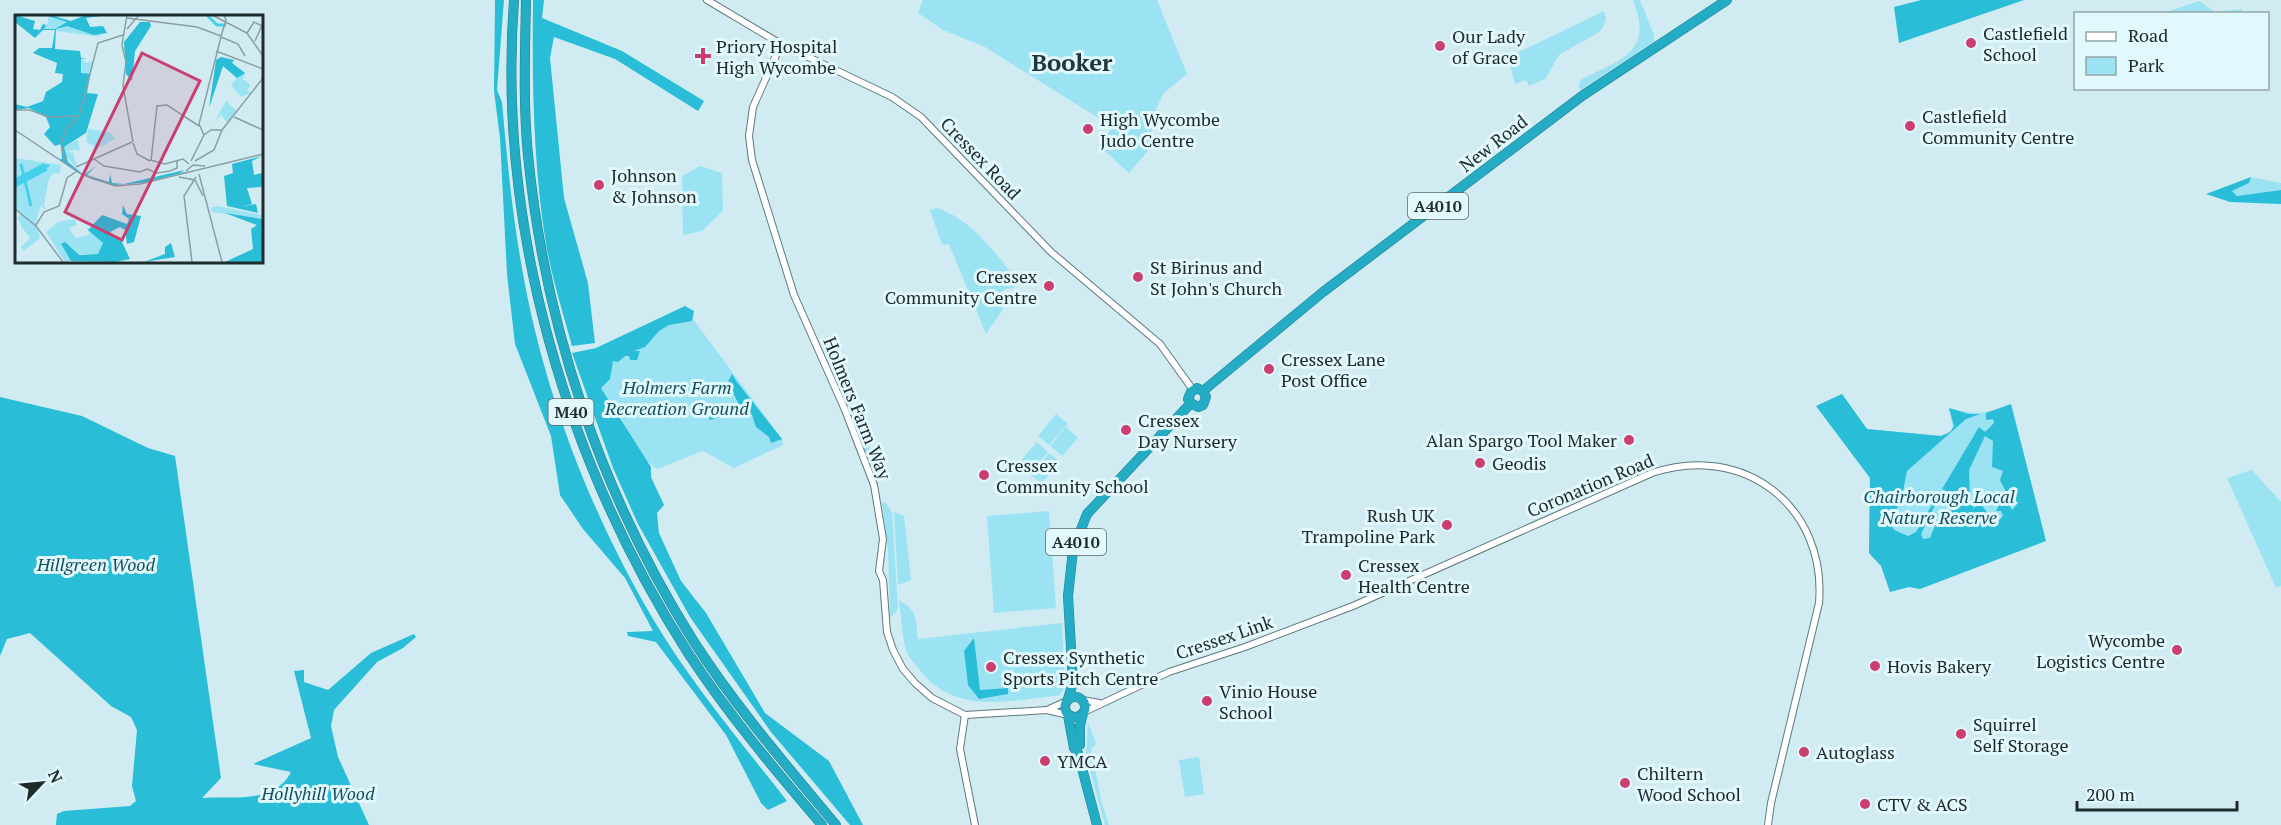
<svg xmlns="http://www.w3.org/2000/svg" width="2281" height="825" font-family="'PT Serif',serif">
<rect width="100%" height="100%" fill="#d0ecf2"/>
<g fill="#9be3f3">
<path d="M923 0H1157L1187 74 1164 93 1156 109 1147 152 1129 173 1098 145 1113 127 985 47 943 30 918 13Z"/>
<path d="M1633 0H1640L1654 35V42L1581 90 1578 86 1581 80C1621 59 1654 53 1633 0Z"/>
<path d="M2199 1 2215 12 2242 9V13H2164Z"/>
<path d="M1604 11 1606 19 1602 29 1596 34 1559 55 1546 78 1529 86 1526 80 1515 84 1510 65 1515 54Z"/>
<path d="M700 166 722 173 723 211 702 231 683 235 682 176Z"/>
<path d="M2251 177 2281 183V190L2237 196 2231 191 2249 183Z"/>
<path d="M937 208C971 219 997 254 1018 282L1013 289C1004 287 998 293 998 302L1003 309 986 334 949 244 942 245 930 210Z"/>
<path d="M690 315 782 439 783 445 734 468 703 451 657 469 648 462 600 386 596 350Z"/>
<path d="M839 375 882 476 876 478 842 394 837 380Z"/>
<path d="M1842 394 1867 429 1939 436 1947 434 1953 429 1949 408C1972 415 1989 414 2011 404L2046 541 1920 589 1917 579 1880 555 1869 553 1870 478 1816 406Z"/>
<path d="M1056 414 1068 424 1049 445 1038 436Z"/>
<path d="M1066 427 1078 438 1062 456 1050 446Z"/>
<path d="M1037 442 1048 452 1029 473 1018 464Z"/>
<path d="M1049 453 1060 462 1041 484 1030 474Z"/>
<path d="M2252 470 2281 502V586L2276 588 2227 478Z"/>
<path d="M885 502 892 512 898 609 890 618 888 549 882 504Z"/>
<path d="M1049 511 1056 608 994 613 987 516Z"/>
<path d="M894 512 904 516 911 580 898 585Z"/>
<path d="M899 600C919 612 915 618 918 639L1062 623 1065 687 1060 695C1012 701 954 716 919 669 915 664 908 657 906 650 902 635 901 617 899 600Z"/>
<path d="M1088 723 1096 743 1091 749 1102 804 1109 825H1105L1086 755Z"/>
<path d="M1199 757 1204 794 1185 797 1179 760Z"/>
</g>
<g fill="#29bdd8">
<path d="M495 0H504L497 90 502 102C507 158 512 213 522 268 543 390 590 512 653 619 691 683 741 742 787 801L768 810 761 803 726 735 656 642 628 636 627 632 653 631 625 578 583 529 560 495 551 436 515 344 507 274 500 138 494 91Z"/>
<path d="M533 0H544L542 18 622 51 704 101 698 111 615 59 554 37 550 58 564 198 588 283 595 343 572 346C563 313 552 278 546 244 533 163 532 81 533 0Z"/>
<path d="M1921 0H2024L1899 43 1894 7Z"/>
<path d="M2251 177 2249 183 2232 191 2237 196 2281 190V204L2230 202 2206 194Z"/>
<path d="M685 306 694 311 692 321 669 325 659 331 645 347 634 351H640L637 360H630L629 356H625L618 362 613 361 610 379 601 388 651 467V477L664 505 657 513 659 533 681 581 706 613 765 713 829 761 863 825H850L771 732 690 617 638 524 613 468 572 353 596 348Z"/>
<path d="M732 374 737 382 782 439 771 443 769 437 756 427 752 415 745 411 709 420 711 413 739 405 728 382Z"/>
<path d="M1842 394 1867 429 1941 436 1950 432 1954 426 1949 408 1969 414H1980L1966 419 1907 471 1902 496 1891 523 1894 530 1908 536 1916 532 1936 498 1937 501 1921 534 1923 539 1930 538C1939 514 1946 505 1972 501L1975 503 1973 509 1980 503 1996 524 2003 516 2001 511H1996L2001 501 2008 502 2012 510 2019 502H2011L2000 480 2003 471 1992 467 1993 441 1985 436 1969 470 1970 498 1960 500 1942 489 1979 427 1985 432 1994 423 1993 419 1986 420V413L2011 404 2046 541 1920 589 1909 587 1890 592 1881 566 1869 553 1870 478 1816 406Z"/>
<path d="M0 397 82 416 148 448 175 456 221 778 202 798C234 796 275 804 291 772L253 764 311 738 294 671 304 670V682L328 690 371 653 414 634 416 637 403 648 377 662 334 710 331 726 338 757 369 825H56L57 814 64 811 130 806 136 801 132 786 137 730 131 717 111 706 30 633 7 639 0 656Z"/>
<path d="M974 638 980 690 1008 688V694L979 699 968 685 964 651Z"/>
</g>
<g fill="none" stroke-linecap="round" stroke-linejoin="round">
<g stroke="#5f787e" stroke-width="8">
<g id="minor">
<path d="M707 0 781 44 892 97 921 117 1051 252 1160 344 1193 390"/>
<path d="M781 44 753 107 749 136 752 160 794 295 845 410 874 485 883 539 879 571 883 580 887 632 893 650 903 669 915 683 932 698 965 715 1047 710 1067 701"/>
<path d="M1082 700 1099 703"/>
<path d="M1047 710 1068 715"/>
<path d="M1084 712 1169 672 1245 647 1353 606 1652 473C1744 442 1827 507 1819 603L1771 803 1768 825"/>
<path d="M965 715 960 749 975 825"/>
</g>
</g>
<g stroke="#227f90" stroke-width="10">
<g id="highway">
<path d="M514 0C497 228 566 462 688 653 728 714 775 770 822 825"/>
<path d="M526 0C525 51 523 104 528 155 545 328 601 494 694 642 736 707 787 766 836 825"/>
<path d="M1203 391 1323 292 1582 96 1727 0"/>
<path d="M1191 403 1198 407 1203 405 1206 397 1203 391"/>
<path d="M1191 403 1188 399 1191 392 1197 388 1203 391"/>
<circle cx="1075" cy="707" r="10"/>
<path d="M1068 699 1073 682 1068 596 1073 550 1087 514 1191 403"/>
<path d="M1068 715 1074 748 1078 753 1097 825"/>
<path d="M1080 745V726L1083 713"/>
</g>
</g>
<use href="#minor" stroke="#fff" stroke-width="6"/>
<use href="#highway" stroke="#23acc4" stroke-width="9"/>
</g>
<g fill="#ca3e70" stroke="#e1f8fd" stroke-width="2">
<circle cx="1971" cy="43" r="6"/>
<circle cx="1440" cy="46" r="6"/>
<path d="M700 47h6v6h6v6h-6v6h-6v-6h-6v-6h6z"/>
<circle cx="1910" cy="126" r="6"/>
<circle cx="1088" cy="129" r="6"/>
<circle cx="599" cy="185" r="6"/>
<circle cx="1138" cy="277" r="6"/>
<circle cx="1049" cy="286" r="6"/>
<circle cx="1269" cy="369" r="6"/>
<circle cx="1126" cy="430" r="6"/>
<circle cx="1629" cy="440" r="6"/>
<circle cx="1480" cy="463" r="6"/>
<circle cx="984" cy="475" r="6"/>
<circle cx="1447" cy="525" r="6"/>
<circle cx="1346" cy="575" r="6"/>
<circle cx="2177" cy="650" r="6"/>
<circle cx="1875" cy="666" r="6"/>
<circle cx="991" cy="667" r="6"/>
<circle cx="1207" cy="701" r="6"/>
<circle cx="1961" cy="734" r="6"/>
<circle cx="1804" cy="752" r="6"/>
<circle cx="1045" cy="761" r="6"/>
<circle cx="1625" cy="783" r="6"/>
<circle cx="1865" cy="804" r="6"/>
</g>
<g text-anchor="middle" dominant-baseline="central" stroke-width="6" stroke-linejoin="round" paint-order="stroke">
<g fill="#e1f8fd" stroke="#5a686c" stroke-width="1.5">
<rect x="1408" y="193" width="60" height="26" rx="4.5"/>
<rect x="548.5" y="399" width="45" height="26" rx="4.5"/>
<rect x="1046" y="529" width="60" height="26" rx="4.5"/>
</g>
<g font-size="16" font-weight="bold" fill="#202b2e">
<text x="1438" y="206">A4010</text>
<text x="571" y="412">M40</text>
<text x="1076" y="542">A4010</text>
</g>
<g font-size="18" fill="#202b2e" stroke="#e1f8fd" text-anchor="start">
<text x="1983" y="33">Castlefield<tspan x="1983" dy="21">School</tspan></text>
<text x="1452" y="36">Our Lady<tspan x="1452" dy="21">of Grace</tspan></text>
<text x="716" y="46">Priory Hospital<tspan x="716" dy="21">High Wycombe</tspan></text>
<text x="1922" y="116">Castlefield<tspan x="1922" dy="21">Community Centre</tspan></text>
<text x="1100" y="119">High Wycombe<tspan x="1100" dy="21">Judo Centre</tspan></text>
<text x="611" y="175">Johnson<tspan x="611" dy="21">&amp; Johnson</tspan></text>
<text x="1150" y="267">St Birinus and<tspan x="1150" dy="21">St John's Church</tspan></text>
<text x="1037" y="276" text-anchor="end">Cressex<tspan x="1037" dy="21">Community Centre</tspan></text>
<text x="1281" y="359">Cressex Lane<tspan x="1281" dy="21">Post Office</tspan></text>
<text x="1138" y="420">Cressex<tspan x="1138" dy="21">Day Nursery</tspan></text>
<text x="1617" y="440" text-anchor="end">Alan Spargo Tool Maker</text>
<text x="1492" y="463">Geodis</text>
<text x="996" y="465">Cressex<tspan x="996" dy="21">Community School</tspan></text>
<text x="1435" y="515" text-anchor="end">Rush UK<tspan x="1435" dy="21">Trampoline Park</tspan></text>
<text x="1358" y="565">Cressex<tspan x="1358" dy="21">Health Centre</tspan></text>
<text x="2165" y="640" text-anchor="end">Wycombe<tspan x="2165" dy="21">Logistics Centre</tspan></text>
<text x="1003" y="657">Cressex Synthetic<tspan x="1003" dy="21">Sports Pitch Centre</tspan></text>
<text x="1887" y="666">Hovis Bakery</text>
<text x="1219" y="691">Vinio House<tspan x="1219" dy="21">School</tspan></text>
<text x="1973" y="724">Squirrel<tspan x="1973" dy="21">Self Storage</tspan></text>
<text x="1816" y="752">Autoglass</text>
<text x="1057" y="761">YMCA</text>
<text x="1637" y="773">Chiltern<tspan x="1637" dy="21">Wood School</tspan></text>
<text x="1877" y="804">CTV &amp; ACS</text>
</g>
<g font-size="18" fill="#202b2e" stroke="#e1f8fd">
<text transform="translate(1493 143) rotate(-38)">New Road</text>
<text transform="translate(981 158) rotate(46)">Cressex Road</text>
<text transform="translate(858 408) rotate(68)">Holmers Farm Way</text>
<text transform="translate(1590 485) rotate(-23)">Coronation Road</text>
<text transform="translate(1224 637) rotate(-19)">Cressex Link</text>
</g>
<g font-size="18" font-style="italic" fill="#154f5a" stroke="#e1f8fd">
<text x="677" y="387">Holmers Farm<tspan x="677" dy="21">Recreation Ground</tspan></text>
<text x="1939" y="496">Chairborough Local<tspan x="1939" dy="21">Nature Reserve</tspan></text>
<text x="96" y="564">Hillgreen Wood</text>
<text x="318" y="793">Hollyhill Wood</text>
</g>
<g font-size="24" font-weight="bold" fill="#20373d" stroke="#e1f8fd">
<text x="1072" y="62">Booker</text>
</g>
</g>
<g transform="translate(15 15)">
<rect width="248" height="248" fill="#d0ecf2"/>
<path d="M33 0 52 7 71 0H93L71 3 75 12H89L92 18 84 16 85 21H78L28 14 33 8ZM206 42 219 45 217 48 230 58 228 64 236 70 232 75 236 78 226 82 216 70 222 63 209 51 203 52 201 45ZM66 44 72 48 77 46 71 78 61 76 67 59ZM211 86 222 96 213 108 206 100 200 106ZM73 114 95 117 100 124 82 134 71 126ZM63 125 65 135 50 136 58 138 63 154 71 148 63 154 47 138 49 132ZM0 143 46 150 45 158 37 159 33 167 29 190 31 195 26 190 24 196 21 208 25 223 9 236 6 232 15 223 6 211 3 202 6 198 0 194V165L31 148 0 164ZM202 191 247 200V204L197 197 195 193ZM60 204 61 210 54 213 61 223 75 219 71 212 88 228 83 239H65L62 245 51 234 53 236 63 240 46 230 56 246 50 247 31 217 43 207Z" fill="#9be3f3"/>
<path d="M0 0 20 6 18 14 25 15 28 9 31 10 29 14H40L52 7 36 2 35 0 56 6 71 0H93L71 3 75 12 88 11 92 18 79 20 52 11 41 14 40 34 65 36 66 43 72 44H66V58L75 59 78 45 72 78 83 79 71 118 49 132 53 147 69 160 81 151 72 160 94 167 95 159 97 168 109 169 170 155 165 158 176 156 127 168 99 170 79 165 66 159 44 144H47L46 129 40 131 29 119 35 112 31 102 14 93 0 95V89L12 92 28 86 31 77 47 67 48 59 40 58 42 48 18 38 24 33H37L40 15H28L20 23 0 7ZM125 7H135L136 11 120 36 117 66 111 59 109 27ZM206 42 219 45 217 48 230 58 222 63 208 51 194 93 201 45ZM247 141 237 146 239 160 247 158V172L232 173 237 189 228 191 241 189 243 198 212 191 209 161 218 158 217 149ZM108 190 112 199 126 201 119 227 112 229 110 215 105 212 95 217 106 225 115 244 100 247 56 246 46 229 50 227 64 240 83 239 88 228 73 215 87 200 112 209 114 204 107 199ZM210 198 247 204V247H210L238 234 236 214 242 210ZM156 228 160 242 129 247 150 239V232Z" fill="#29bdd8"/>
<path fill="none" stroke="#44cfea" stroke-width="3" d="M192 0 202 10H211M6 149 16 191M0 165 30 149M0 168 34 150M0 171 32 154"/>
<path fill="none" stroke="#8a9fa4" stroke-width="1.5" d="M112 0 107 30 111 47 108 71 118 127M197 0 232 18 248 41M112 3 182 12 206 21M112 14 124 0M232 18 239 7 247 11M206 21 211 5 209 0M206 22 223 29 230 41M240 26 248 8M201 36 248 54M0 95H15L33 102 64 101 83 28 108 20M219 102 248 115M0 115 66 159 100 171 125 169 248 139M189 120 184 109 206 22M118 128 122 139 135 146M79 144 89 151 125 157 132 154M135 145 150 149 168 144 174 149M50 146 46 129 51 114 62 103M136 146 142 91 152 90 184 111M176 146 189 120 196 115H207M180 146 199 135 207 115 248 63M61 152 117 127M132 154 142 158 155 156 162 153V145M171 156 178 150 190 151M184 159 207 247M164 162 180 165 188 181M0 194 21 211 48 247M21 210 29 197 44 191 52 163 62 156M177 247 169 181 181 162"/>
<path fill="#ca3e70" fill-opacity="0.15" stroke="#ca3e70" stroke-width="3" d="M127 38 185 66 107 225 50 197Z"/>
<rect width="248" height="248" fill="none" stroke="#202b2e" stroke-width="3"/>
</g>
<rect x="2074" y="12" width="195" height="78" fill="#e1f8fd" stroke="#94a6aa" stroke-width="1.5"/>
<rect x="2086" y="32" width="30" height="9" fill="#ffffff" stroke="#94a6aa" stroke-width="1.5"/>
<text x="2128" y="42" font-size="18" fill="#202b2e">Road</text>
<rect x="2086" y="57" width="30" height="18" fill="#9be3f3" stroke="#94a6aa" stroke-width="1.5"/>
<text x="2128" y="72" font-size="18" fill="#202b2e">Park</text>
<g transform="translate(42 783) rotate(64)" stroke="#e1f8fd" stroke-width="4.5" paint-order="stroke">
<path d="M0-4.5L10 22L0 15L-10 22Z" fill="#202b2e"/>
<text y="-9" font-size="16" font-weight="bold" text-anchor="middle" fill="#202b2e">N</text>
</g>
<path d="M2077 801v9h160v-9" fill="none" stroke="#202b2e" stroke-width="3"/>
<text x="2086" y="801" font-size="18" fill="#202b2e" stroke="#e1f8fd" stroke-width="4.5" paint-order="stroke">200 m</text>
</svg>
